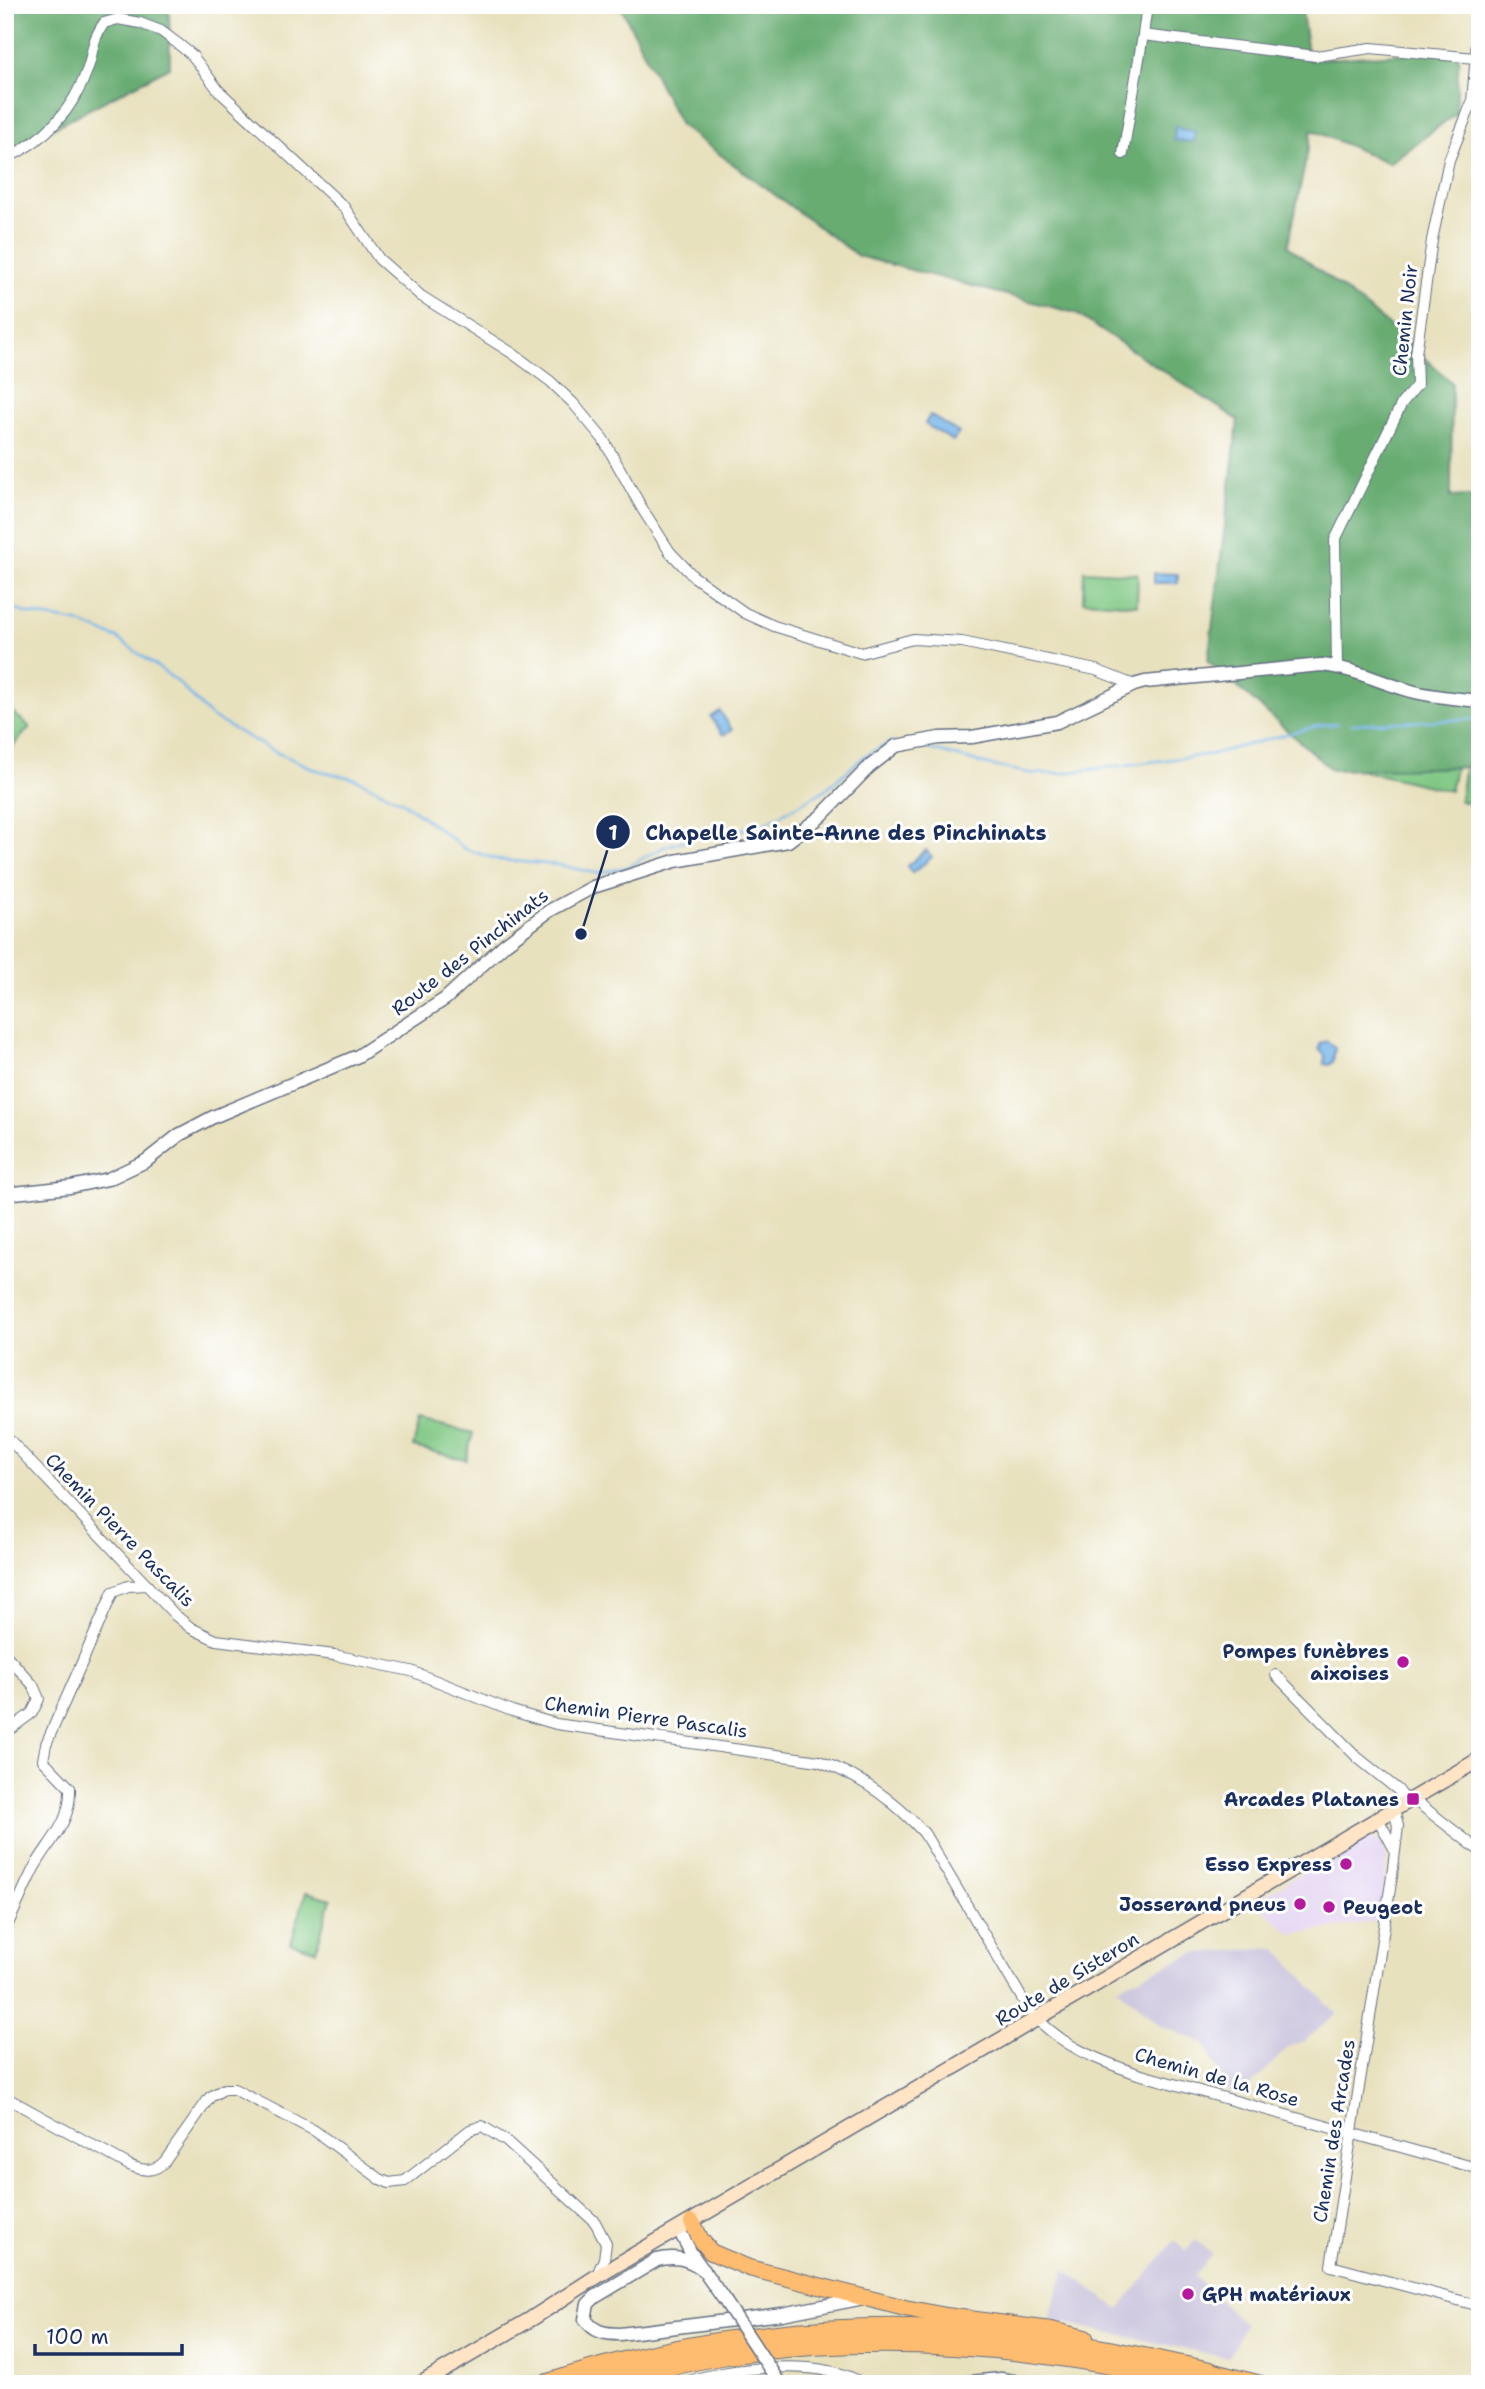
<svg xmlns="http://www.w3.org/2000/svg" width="1485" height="2389" font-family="'Shantell Sans',sans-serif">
<rect width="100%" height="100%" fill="#fff"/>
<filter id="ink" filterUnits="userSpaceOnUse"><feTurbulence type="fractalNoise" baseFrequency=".0143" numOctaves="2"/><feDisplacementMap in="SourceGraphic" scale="14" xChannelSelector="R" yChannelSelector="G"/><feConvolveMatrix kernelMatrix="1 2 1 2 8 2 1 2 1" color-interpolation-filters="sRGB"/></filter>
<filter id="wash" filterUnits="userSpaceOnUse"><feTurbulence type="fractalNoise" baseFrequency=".00686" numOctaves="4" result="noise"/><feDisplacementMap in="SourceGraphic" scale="28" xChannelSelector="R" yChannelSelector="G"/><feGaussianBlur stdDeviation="1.57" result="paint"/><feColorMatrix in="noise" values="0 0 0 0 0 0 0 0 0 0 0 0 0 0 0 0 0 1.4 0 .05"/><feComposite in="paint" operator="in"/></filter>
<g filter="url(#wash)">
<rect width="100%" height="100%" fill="#e8e1be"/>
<path fill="#e3d3f2" d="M1363 1836 1381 1841 1387 1860 1380 1921 1292 1934 1254 1902Z"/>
<g fill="#c6c0da">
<path d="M1276 1948 1337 2014 1303 2042 1289 2047 1240 2096 1230 2093 1204 2043 1161 2026 1117 1987 1195 1953Z"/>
<path d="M1196 2239 1212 2254 1194 2276 1245 2325 1228 2358 1049 2320 1065 2269 1119 2309 1174 2241 1186 2251Z"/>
</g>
<g fill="#80c884" stroke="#4e7c71" stroke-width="2">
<path d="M1084 571 1138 574 1137 605 1083 601Z"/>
<path d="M10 710 30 727 5 755V715Z"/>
<path d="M1467 748 1480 749V805L1460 801Z"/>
<path d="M1459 750 1450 791 1364 771 1360 760Z"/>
<path d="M420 1420 473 1433 466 1460 413 1447Z"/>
<path d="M306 1892 331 1899 316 1950 291 1943Z"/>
</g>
<g fill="#68ac72" stroke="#426e68" stroke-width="2">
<path d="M5 5H169L170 67 5 153Z"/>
<path d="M620 5H1301L1309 60 1459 50 1456 114 1389 163 1312 130 1288 246 1385 322 1452 383 1451 497 1480 495V767L1332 770 1208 661 1238 420 1075 313 858 256 680 125Z"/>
</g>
<g fill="#75b5e9" stroke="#4872a4" stroke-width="2">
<path d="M1175 126 1179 127 1180 129 1195 131 1194 142 1174 140Z"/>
<path d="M930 415 959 433 953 441 925 424Z"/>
<path d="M1154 573 1178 574V583H1154Z"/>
<path d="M720 711 732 730 723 735 711 717Z"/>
<path d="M926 850 932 857 912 873 907 866Z"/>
<path d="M1327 1041 1335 1048 1333 1062 1329 1065 1324 1064 1325 1056 1319 1049 1320 1043Z"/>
</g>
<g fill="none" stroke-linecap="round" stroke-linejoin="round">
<g stroke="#75b5e9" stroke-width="2.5">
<path d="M5 606 29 614 77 622 117 638 178 682 210 716 273 751 317 770 356 779 403 802 465 849 499 860 559 865 595 873 625 868 664 847 709 833 759 827 825 790 866 755 893 741"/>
<path d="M1352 724 1480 719"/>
<path d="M922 747 988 765 1034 774 1063 773 1213 754 1321 725 1337 724"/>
</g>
</g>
</g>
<g filter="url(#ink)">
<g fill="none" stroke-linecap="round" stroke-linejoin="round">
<g stroke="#636d80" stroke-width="12">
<g id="minor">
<path d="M1147 5 1143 35 1316 56 1371 48 1475 58"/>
<path d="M1123 154 1143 35"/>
<path d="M5 159C46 139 73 111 88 68 94 49 91 42 104 23L118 19 140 23 161 31 177 43 192 55 219 91 344 207 379 259 421 296 512 353 550 381 573 403 603 439 643 510 670 552 693 576 745 613 774 626 861 653 913 639 962 642 1096 670 1134 685"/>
<path d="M1337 667 1335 540 1402 403 1417 385 1416 354 1432 240 1449 160 1472 102 1480 5"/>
<path d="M5 1435 175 1615 191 1628 216 1640 334 1655 411 1671 512 1711 556 1724 819 1761C860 1776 894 1800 924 1833L1029 2010C1060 2046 1095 2059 1138 2074L1480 2169"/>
<path d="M5 1654 33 1685 39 1699 32 1713 5 1733"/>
<path d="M1276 1675 1358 1758 1398 1790 1407 1802"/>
<path d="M1413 1799 1480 1851"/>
<path d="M1394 1810 1398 1826 1392 1876 1331 2266 1480 2306"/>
<path d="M1378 1819 1395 1850"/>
<path d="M5 1930C15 1910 23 1890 33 1870 49 1840 71 1825 70 1788L43 1760 46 1744 113 1592 128 1586 147 1585"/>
<path d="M5 2097 129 2165C143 2171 154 2173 165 2161L210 2097 224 2089H234L315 2131 380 2179 389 2183 405 2181 470 2130 482 2126 506 2141 595 2222 606 2243 604 2259 596 2277"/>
<path d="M681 2384C724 2367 824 2357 863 2384"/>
</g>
</g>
<g stroke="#636d80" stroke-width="15">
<g id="tertiary">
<path d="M5 1194 70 1187 108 1179 146 1161 179 1135 213 1117 358 1056 445 999 505 944 549 911 593 887 675 861 788 841 820 817 869 767 896 746 939 738 972 737 1057 722 1134 685 1145 682 1321 665C1354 668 1383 684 1415 692 1436 697 1458 699 1480 701"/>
<path d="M679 2230 691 2253 725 2301"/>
<path d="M704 2270C689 2259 675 2255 657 2260L595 2297 588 2304 585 2319C594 2332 604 2334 620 2334L782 2314 859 2299"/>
<path d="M948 2384 1001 2379 1032 2384"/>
</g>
</g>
<g stroke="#636d80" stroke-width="17">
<path id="secondary" d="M420 2384 531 2319 596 2277 1480 1759"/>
</g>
<g stroke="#636d80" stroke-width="18">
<g id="trunk">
<path d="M692 2222 701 2240 711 2252 749 2268 905 2308 946 2316 1051 2330 1085 2338"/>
<path d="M1198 2368 1261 2384"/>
</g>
</g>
<g stroke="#636d80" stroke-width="20">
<g id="motorway">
<path d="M545 2384C688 2336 851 2317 1001 2334 1072 2341 1141 2356 1210 2371"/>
<path d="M597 2384C638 2374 679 2363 721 2356 881 2331 1043 2346 1200 2384"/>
</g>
</g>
<use href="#minor" stroke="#fff" stroke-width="10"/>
<use href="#tertiary" stroke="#fff" stroke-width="12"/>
<use href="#secondary" stroke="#ffe4c6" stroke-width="14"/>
<use href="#trunk" stroke="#febc70" stroke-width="16"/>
<use href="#motorway" stroke="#febc70" stroke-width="18"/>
<g stroke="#636d80" stroke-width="15" stroke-linecap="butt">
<path id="tertiary-bridge" d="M725 2301 778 2381"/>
</g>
<use href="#tertiary-bridge" stroke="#fff" stroke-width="12"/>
</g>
</g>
<g fill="#b5179e" stroke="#fff" stroke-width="2.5">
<circle cx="1403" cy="1662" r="7"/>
<rect x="1406" y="1792" width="14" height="14" rx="3.5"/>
<circle cx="1346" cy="1864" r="7"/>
<circle cx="1300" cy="1904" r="7"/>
<circle cx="1329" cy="1907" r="7"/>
<circle cx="1188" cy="2294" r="7"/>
</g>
<g text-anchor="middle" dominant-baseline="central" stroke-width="6" stroke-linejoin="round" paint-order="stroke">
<g font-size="19" fill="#1b2f5e" stroke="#fff">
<text transform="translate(1405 320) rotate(-84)">Chemin Noir</text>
<text transform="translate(470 952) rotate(-38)">Route des Pinchinats</text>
<text transform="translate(120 1530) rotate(46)">Chemin Pierre Pascalis</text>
<text transform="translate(646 1717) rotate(8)">Chemin Pierre Pascalis</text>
<text transform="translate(1067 1979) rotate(-31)">Route de Sisteron</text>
<text transform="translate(1217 2077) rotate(16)">Chemin de la Rose</text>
<text transform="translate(1334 2131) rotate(-81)">Chemin des Arcades</text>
</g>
<g font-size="19" font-weight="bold" fill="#1b2f5e" stroke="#fff" text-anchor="end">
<text x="1389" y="1651">Pompes funèbres<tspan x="1389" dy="22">aixoises</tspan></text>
<text x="1399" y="1799">Arcades Platanes</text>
<text x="1332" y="1864">Esso Express</text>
<text x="1286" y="1904">Josserand pneus</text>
<text x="1343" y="1907" text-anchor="start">Peugeot</text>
<text x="1202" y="2294" text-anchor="start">GPH matériaux</text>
</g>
</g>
<path fill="none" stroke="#1b2f5e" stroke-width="2.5" d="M581 934L613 832"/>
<g fill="#1b2f5e" stroke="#fff" stroke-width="2.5">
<circle cx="581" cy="934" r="7"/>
<circle cx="613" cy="832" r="18"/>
</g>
<g font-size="21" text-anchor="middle" font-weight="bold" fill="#fff">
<text x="613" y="840">1</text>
</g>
<g font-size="21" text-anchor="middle" font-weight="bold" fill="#1b2f5e" stroke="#fff" stroke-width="6" stroke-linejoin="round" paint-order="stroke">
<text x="846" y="840">Chapelle Sainte-Anne des Pinchinats</text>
</g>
<rect width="1485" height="2389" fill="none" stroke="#fff" stroke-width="28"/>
<path d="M35 2344v10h147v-10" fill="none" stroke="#1b2f5e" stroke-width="3.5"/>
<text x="46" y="2344" font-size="21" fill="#1b2f5e" stroke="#ffffff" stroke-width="5" paint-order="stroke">100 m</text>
</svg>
